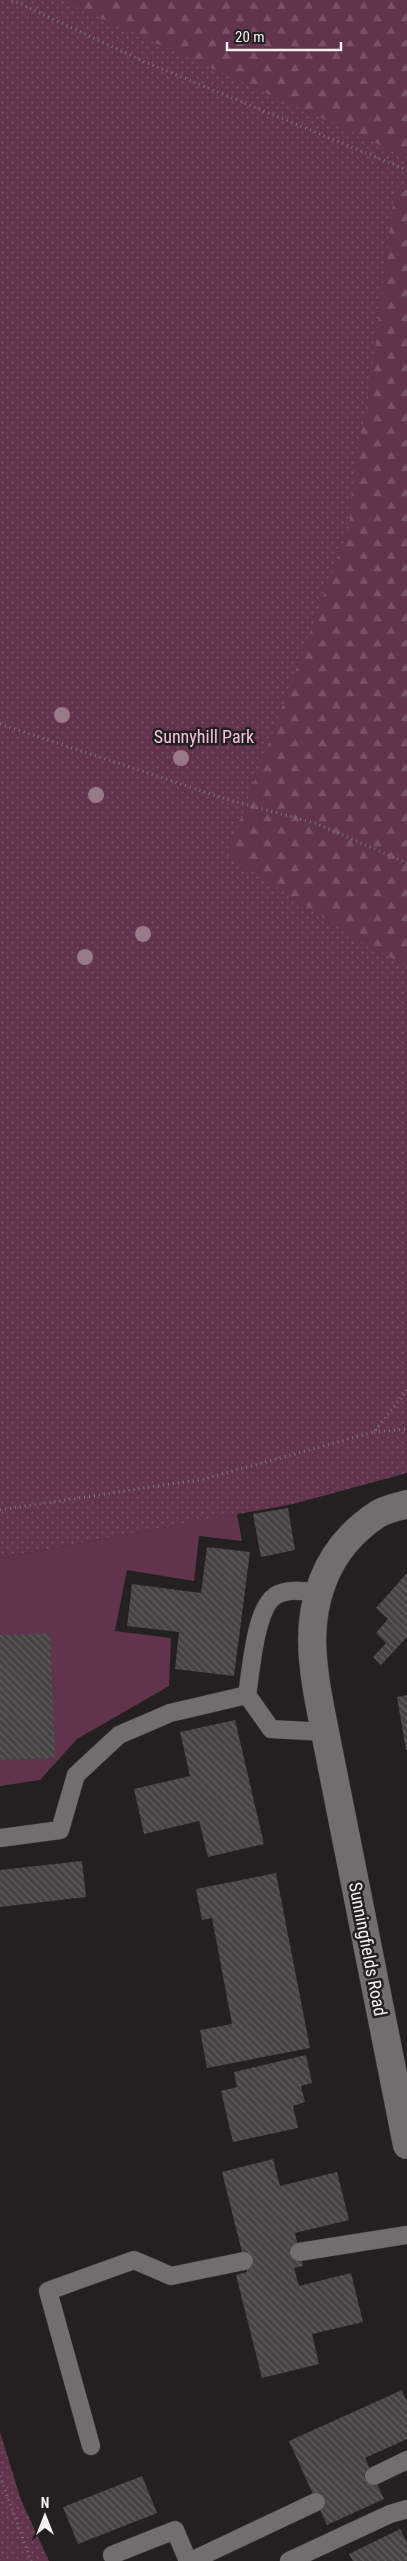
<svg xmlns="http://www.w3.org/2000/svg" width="407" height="2561" font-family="'Roboto Condensed',sans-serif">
<defs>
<pattern id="grass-dots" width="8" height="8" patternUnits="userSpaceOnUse" patternTransform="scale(1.25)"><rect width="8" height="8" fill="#62334c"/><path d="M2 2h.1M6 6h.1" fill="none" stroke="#795166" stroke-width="1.8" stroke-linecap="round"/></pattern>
<pattern id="forest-firs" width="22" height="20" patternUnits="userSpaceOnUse" patternTransform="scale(1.25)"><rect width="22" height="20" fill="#62334c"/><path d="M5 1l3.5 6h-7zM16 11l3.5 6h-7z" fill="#795166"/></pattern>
<pattern id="building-back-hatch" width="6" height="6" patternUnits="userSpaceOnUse" patternTransform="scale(1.25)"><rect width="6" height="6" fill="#474344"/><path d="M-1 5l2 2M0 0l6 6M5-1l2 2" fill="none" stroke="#625f5f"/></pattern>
</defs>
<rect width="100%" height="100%" fill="#232022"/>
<g fill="url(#grass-dots)">
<path d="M0 0H407V1473L293 1504 0 1558Z"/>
<path d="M0 2432 21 2500 49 2561H0Z"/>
</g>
<g fill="url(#forest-firs)">
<path d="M61 0H407V157Z"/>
<path d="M395 187 407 190V966L361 942 227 855 349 528 354 468 371 383Z"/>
</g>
<path fill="#62334c" d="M237 1514 242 1541 199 1536 194 1581 127 1570 115 1631 171 1638 169 1686 77 1739 40 1780 0 1786V1558Z"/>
<g fill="url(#building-back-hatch)">
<path d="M288 1508 295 1550 261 1557 253 1514Z"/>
<path d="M207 1547 250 1552 234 1676 175 1669 179 1632 127 1626 132 1584 201 1593Z"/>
<path d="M407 1573V1637L381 1665 373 1657 386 1643 376 1633 388 1619 376 1608Z"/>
<path d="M50 1633 55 1758 0 1760V1635Z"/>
<path d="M407 1695V1750H406L397 1697Z"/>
<path d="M235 1720 264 1844 208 1857 199 1821 144 1834 134 1789 190 1776 180 1732Z"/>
<path d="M82 1861 86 1897 0 1907V1870Z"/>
<path d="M276 1873 310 2048 207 2068 200 2030 232 2024 212 1918 202 1920 196 1889Z"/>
<path d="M306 2055 312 2083 301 2086 305 2102 293 2106 298 2128 233 2142 221 2091 237 2087 234 2072Z"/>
<path d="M273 2159 280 2186 337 2172 349 2220 295 2233 303 2266 294 2268 299 2286 351 2273 363 2322 312 2334 319 2364 262 2378 236 2275 247 2272 222 2172Z"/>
<path d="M402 2390 407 2402V2439L365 2458 384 2499 327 2525 289 2441Z"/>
<path d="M142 2476 157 2513 78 2544 63 2507Z"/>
<path d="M400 2529 407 2542V2561H353L349 2554Z"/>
</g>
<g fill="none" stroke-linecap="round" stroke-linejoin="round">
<g stroke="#403d3e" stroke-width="19">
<g id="lane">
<path d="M247 1695 271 1729 325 1732"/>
<path d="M0 1838 60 1830 76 1775 119 1735 170 1713 247 1695C251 1672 255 1609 275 1596 287 1588 305 1591 317 1593"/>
<path d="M299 2252 407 2235"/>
<path d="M91 2446 48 2291 134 2260 171 2276 244 2261"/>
<path d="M374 2476 407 2460"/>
<path d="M112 2555 175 2530 188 2561"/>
<path d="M191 2561 316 2502"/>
<path d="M289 2561 390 2514 407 2509"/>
</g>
</g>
<g stroke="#403d3e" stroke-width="29">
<path id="street" d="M407 1504C398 1507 386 1509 378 1514 324 1549 306 1606 314 1668 316 1689 321 1711 325 1732L407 2145"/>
</g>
<g stroke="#7b797a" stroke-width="3" stroke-dasharray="1 4" stroke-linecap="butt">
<path d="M12 0 145 62 407 170"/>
<path d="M0 724 229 800 315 823 407 863"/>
<path d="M374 1432 407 1429"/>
<path d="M0 1510 204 1479 374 1432 407 1390"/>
<path d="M0 2476 31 2561"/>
</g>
<use href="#lane" stroke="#726d6f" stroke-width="18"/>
<use href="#street" stroke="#726d6f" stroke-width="28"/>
</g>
<g fill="#987988">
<circle cx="62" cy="715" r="8"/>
<circle cx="181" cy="758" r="8"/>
<circle cx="96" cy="795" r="8"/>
<circle cx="143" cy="934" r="8"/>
<circle cx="85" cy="957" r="8"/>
</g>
<g text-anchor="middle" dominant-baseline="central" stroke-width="5" stroke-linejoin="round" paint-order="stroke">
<g font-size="18" fill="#f7c2db" stroke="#232022">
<text x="204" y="736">Sunnyhill Park</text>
</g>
<g font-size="18" fill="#f3f1f2" stroke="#232022">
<text transform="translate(368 1949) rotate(79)">Sunningfields Road</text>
</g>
</g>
<g transform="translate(45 2516)" stroke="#232022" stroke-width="4" paint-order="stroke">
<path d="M0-4L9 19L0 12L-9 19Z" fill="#f3f1f2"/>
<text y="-8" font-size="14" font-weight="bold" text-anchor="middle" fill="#f3f1f2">N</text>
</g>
<path d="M227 42v8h114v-8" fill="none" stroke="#f3f1f2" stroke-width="2.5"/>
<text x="235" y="42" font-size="15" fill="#f3f1f2" stroke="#232022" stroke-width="4" paint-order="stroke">20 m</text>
</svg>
